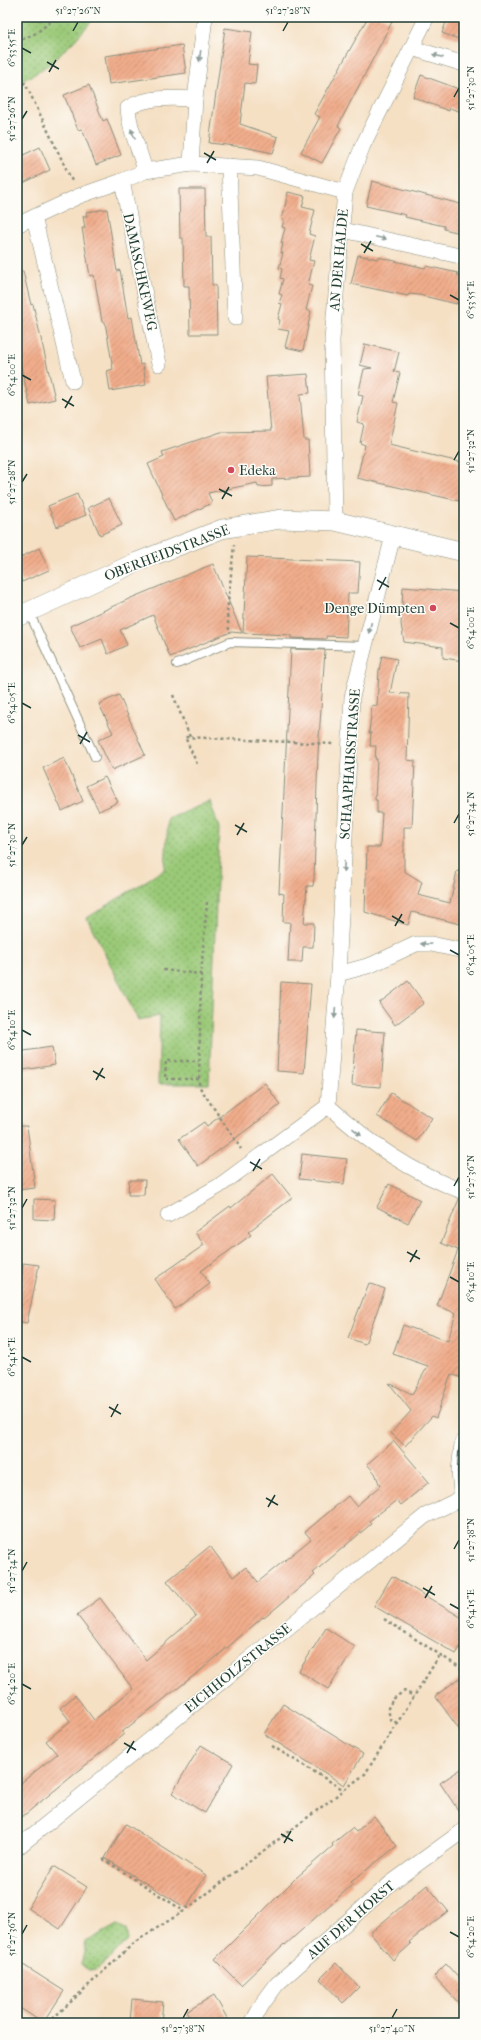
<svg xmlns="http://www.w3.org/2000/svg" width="481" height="2040" font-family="'IM FELL French Canon',serif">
<defs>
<pattern id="park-dots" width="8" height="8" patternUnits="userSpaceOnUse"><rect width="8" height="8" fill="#9ac977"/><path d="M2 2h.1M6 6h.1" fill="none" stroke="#7da462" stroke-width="1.8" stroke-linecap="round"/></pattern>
<pattern id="building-hatch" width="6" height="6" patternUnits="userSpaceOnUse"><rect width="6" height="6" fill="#f1ad8c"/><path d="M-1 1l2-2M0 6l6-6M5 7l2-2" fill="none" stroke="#c38e73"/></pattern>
</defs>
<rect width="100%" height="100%" fill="#fdfcf7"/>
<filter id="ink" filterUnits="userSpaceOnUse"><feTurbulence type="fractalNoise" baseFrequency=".025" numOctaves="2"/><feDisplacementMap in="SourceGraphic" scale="8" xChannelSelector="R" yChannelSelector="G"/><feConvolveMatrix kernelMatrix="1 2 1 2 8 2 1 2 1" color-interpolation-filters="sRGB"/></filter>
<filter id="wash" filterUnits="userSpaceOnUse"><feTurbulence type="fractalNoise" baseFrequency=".012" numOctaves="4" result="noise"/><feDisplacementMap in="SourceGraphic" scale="16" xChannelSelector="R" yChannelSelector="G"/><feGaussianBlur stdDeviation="0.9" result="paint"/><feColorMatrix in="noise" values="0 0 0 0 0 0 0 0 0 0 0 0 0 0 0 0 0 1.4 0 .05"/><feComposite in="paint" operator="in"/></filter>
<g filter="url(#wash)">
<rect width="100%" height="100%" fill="#f5e0c4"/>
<g fill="url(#park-dots)" stroke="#5c8356">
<path d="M17 17H95C73 43 49 70 17 83Z"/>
<path d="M210 801 219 828 209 1084H158L160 1016 138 1020 87 918 165 869 168 819Z"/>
<path d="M117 1925 126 1929 128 1941 96 1970 90 1971 81 1965 86 1942Z"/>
</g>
<g id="blocks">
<g fill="url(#building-hatch)">
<path d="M368 17H382L392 22 338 126 341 128 322 163 301 152 320 117 314 114Z"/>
<path d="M448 17H464V41L442 33Z"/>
<path d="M225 28 252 32 248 64 257 65 255 84 245 83 240 124 278 137 273 153 244 147 209 143Z"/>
<path d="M182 45 186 73 109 84 105 56Z"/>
<path d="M421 75 464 91V113L450 108 449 111 413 97Z"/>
<path d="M89 85 103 121 107 119 121 155 96 165 82 129 78 130 64 95Z"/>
<path d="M40 147 50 170 17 186V158Z"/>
<path d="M372 181 464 205V234L444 229V226L405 217 406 215 366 206Z"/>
<path d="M179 189H205L206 237H211L212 285H216L217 334H190L189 286H184L183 238H180Z"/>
<path d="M288 192 305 196 302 207 315 210 309 234 315 236 309 260 314 261 308 285 312 286 306 310 311 311 303 351 285 347 289 331 278 329 280 320 278 319 282 304 279 303 282 295 279 294 283 279 280 278 282 269 279 268 283 253H281L283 243H281L285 228 282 227 284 220H282Z"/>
<path d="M107 209 117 271 120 270 128 318 132 317 140 365 143 364 146 385 110 391 107 371 113 369 109 345 105 322H102L94 275 90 276 82 228H85L83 216H87L86 212Z"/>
<path d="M358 255 377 259 378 257 425 268 426 266 458 273 457 275 464 276V303L457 302V304L419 295 409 294 408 296 351 284Z"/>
<path d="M23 271 31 305 33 304 55 399 30 405 17 349V272Z"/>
<path d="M365 344 399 352 394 372 400 373 393 402 398 403 389 445 464 463V502L357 478 365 445 360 443 364 424 357 422 363 396 358 395 364 369 372 368 360 365Z"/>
<path d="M308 374 310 393 300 394 304 440H308L310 477 272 479V486L258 487 257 483 208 493 212 503 174 521 148 464 164 457 162 452 221 432 271 431 266 377Z"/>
<path d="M77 494 86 515 57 527 48 506Z"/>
<path d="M109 498 122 525 100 535 88 508Z"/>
<path d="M39 548 49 570 22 582 17 571V559Z"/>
<path d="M247 557 360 562 358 593H348L346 637 326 636V639L291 638V635L243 633Z"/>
<path d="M213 564 242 633 231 632 170 657 153 615 120 630 127 645 108 654 102 639 80 648 70 626 131 598Z"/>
<path d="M403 587 464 592V661L443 658V647L404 642 401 624Z"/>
<path d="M291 649 325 650 318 753 314 878 313 886H307L304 923H314L313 947H303L302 962H288L290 922H283L284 894 279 893Z"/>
<path d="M382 656 397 659 390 693 409 694 407 760 415 761 412 827H404V871L422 882 418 895 450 903 457 871 464 872V925L412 912 408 925 365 912 367 847H380L382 813H377V800H375L377 759H375L376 746H370L371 733H369L372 705 377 706 379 670Z"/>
<path d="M119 695 145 755 112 770 98 740 113 733 99 704Z"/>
<path d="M64 758 83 801 62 811 43 768Z"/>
<path d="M105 777 118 802 99 811 86 786Z"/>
<path d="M408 981 424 1003 395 1025 379 1003Z"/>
<path d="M281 982 311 984 304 1073 277 1071Z"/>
<path d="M356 1030 385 1032 381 1087 352 1085Z"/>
<path d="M52 1047 55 1065 17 1071V1052Z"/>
<path d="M265 1083 280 1105 198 1166 179 1139 204 1122 207 1126Z"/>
<path d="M391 1093 432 1118 417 1141 377 1116Z"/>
<path d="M17 1126H27L35 1188 17 1190Z"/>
<path d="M302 1154 347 1159 344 1184 299 1179Z"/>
<path d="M273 1174 292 1198 248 1232 251 1235 201 1271 210 1284 175 1309 155 1279 204 1245 195 1232 230 1206 231 1208Z"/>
<path d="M129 1180H145L144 1195H128Z"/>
<path d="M389 1184 420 1200 408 1223 377 1207Z"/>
<path d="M34 1199 55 1200 54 1220 34 1219Z"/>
<path d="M459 1199 464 1201V1379L451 1374 436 1418 432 1416 405 1446 391 1433 411 1411 389 1383 412 1394 428 1366 393 1354 403 1325 448 1341 456 1313 437 1306 458 1250 441 1243Z"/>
<path d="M23 1263 39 1265 27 1323 17 1321Z"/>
<path d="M369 1283 385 1289 365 1344 348 1338Z"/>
<path d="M394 1441 429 1482 401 1505 397 1500 369 1521 371 1524 313 1573 315 1575 264 1618 263 1617 201 1670 122 1732 124 1734 17 1821V1786L57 1754 46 1741 70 1721 60 1708 75 1695 94 1720 133 1689 77 1615 100 1598 146 1660 196 1616 167 1581 210 1546 233 1577 246 1567 258 1582 311 1539 305 1532 348 1496 356 1506 380 1486 375 1473 367 1464Z"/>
<path d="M392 1576 464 1619V1641L456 1654 374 1606Z"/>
<path d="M326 1628 355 1647 328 1689 299 1671Z"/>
<path d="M464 1675V1736L435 1696Z"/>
<path d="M283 1704 363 1754 344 1785 264 1734Z"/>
<path d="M201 1745 233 1764 205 1813 172 1793Z"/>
<path d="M464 1767V1819L440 1783Z"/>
<path d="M374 1816 397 1846 351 1882 353 1884 285 1945 284 1944 241 1985 215 1959 296 1878 333 1846 332 1844 352 1828 356 1832Z"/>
<path d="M126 1824 206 1875 186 1908 105 1858Z"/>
<path d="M54 1866 87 1887 60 1929 28 1908Z"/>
<path d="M427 1885 448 1911 409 1942 411 1944 393 1960 370 1933Z"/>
<path d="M17 1961 64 1991 43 2023 17 2006Z"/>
<path d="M336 1963 359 1987 343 2003 320 1979Z"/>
<path d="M446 1964 464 1984V2009L434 1976Z"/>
<path d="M214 1995 230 2023H193L186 2012Z"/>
<path d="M132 1999 163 2002 161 2023H130Z"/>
</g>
</g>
</g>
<g filter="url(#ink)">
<use href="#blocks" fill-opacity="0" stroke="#8a8e7c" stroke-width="1"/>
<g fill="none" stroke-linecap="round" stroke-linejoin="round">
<g stroke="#8a8e7c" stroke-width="10">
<g id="service">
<path d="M29 612 95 757"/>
<path d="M177 664 230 642 365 646"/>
</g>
</g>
<g stroke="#8a8e7c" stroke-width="16">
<g id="minor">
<path d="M412 48 464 64"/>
<path d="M191 164 195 99 205 17"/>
<path d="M229 166 235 318"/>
<path d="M145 171C140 150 129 130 128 108 147 96 174 98 195 99"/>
<path d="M122 181 159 364"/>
<path d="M34 217 73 381"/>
<path d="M17 225 79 196 122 181 145 171 191 164 258 168 345 192"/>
<path d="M343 230 464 257"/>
<path d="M335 521 332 340 345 192 363 145 427 17"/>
<path d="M338 974 371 965 416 944H431L464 951"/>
<path d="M328 1106C372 1145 409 1171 464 1192"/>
<path d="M168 1215 219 1186 328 1106 338 974 352 697 393 536"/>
<path d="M17 1848 425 1516 464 1497"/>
<path d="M252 2023 263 2003 277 1984 391 1883 464 1830"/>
</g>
</g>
<g stroke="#8a8e7c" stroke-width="20">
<g id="tertiary">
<path d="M17 617 137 562 222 529 281 519 335 521 464 552"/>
<path d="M464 1444 461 1471 464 1502"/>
</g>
</g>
<g stroke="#8a8e7c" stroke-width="2.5" stroke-dasharray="3 3" stroke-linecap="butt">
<path d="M17 42 36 33 57 17"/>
<path d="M17 86 25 83 72 181"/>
<path d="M229 630 227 614 234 545"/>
<path d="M173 695 190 737"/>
<path d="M197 764 185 737 333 744"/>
<path d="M207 902 201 974 199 1086 241 1149"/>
<path d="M163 970 201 974"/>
<path d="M199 1079H165L166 1061H199"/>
<path d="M384 1619 464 1670"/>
<path d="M397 1723 390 1719 388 1708 393 1699 404 1691 414 1696"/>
<path d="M272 1746 344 1790"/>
<path d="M103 1859 184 1911"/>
<path d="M48 2023 135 1942 184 1911 365 1774 440 1655"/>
</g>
<use href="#service" stroke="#fff" stroke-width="8"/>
<use href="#minor" stroke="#fff" stroke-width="15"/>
<use href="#tertiary" stroke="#fff" stroke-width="19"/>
<path stroke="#1f3d34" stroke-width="1" d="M464 1428C454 1459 457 1490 464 1522"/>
</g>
<defs><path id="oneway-solid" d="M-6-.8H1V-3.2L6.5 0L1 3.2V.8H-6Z"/></defs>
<g fill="#8f9e9a">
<use href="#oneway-solid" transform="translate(200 56) rotate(97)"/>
<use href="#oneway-solid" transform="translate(438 56) rotate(-163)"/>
<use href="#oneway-solid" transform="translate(133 134) rotate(-112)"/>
<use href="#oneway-solid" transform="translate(381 238) rotate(12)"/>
<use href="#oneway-solid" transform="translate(370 628) rotate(104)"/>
<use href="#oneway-solid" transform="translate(344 867) rotate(93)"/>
<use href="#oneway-solid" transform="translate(426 944) rotate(-178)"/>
<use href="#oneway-solid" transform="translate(335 1013) rotate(94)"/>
<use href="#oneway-solid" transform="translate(357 1132) rotate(40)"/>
</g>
</g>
<path fill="none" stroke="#1f3d34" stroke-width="1.5" d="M73 31 78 22M283 31 288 22M22 48 31 53M47 62 59 69M49 72 56 60M454 97 459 88M22 119 27 111M204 153 216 160M207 163 214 151M361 244 373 251M364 253 371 241M450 295 459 300M22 375 31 380M62 399 74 406M65 408 72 396M454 460 459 451M22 482 27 474M219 489 232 496M222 499 229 487M377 580 389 587M379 590 386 577M450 623 459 628M22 703 31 708M78 735 90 742M80 744 87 732M454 823 459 814M235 825 247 832M237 835 244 823M22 845 27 837M392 916 404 923M395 926 402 914M450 950 459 955M22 1030 31 1035M93 1071 105 1078M96 1080 103 1068M250 1162 262 1169M253 1171 260 1159M454 1186 459 1177M22 1208 27 1199M407 1252 420 1259M410 1262 417 1250M450 1277 459 1282M22 1357 31 1362M109 1407 121 1414M111 1417 118 1404M266 1498 278 1505M268 1507 275 1495M454 1549 459 1540M22 1571 27 1562M423 1588 435 1595M425 1598 432 1586M450 1604 459 1609M22 1684 31 1689M124 1743 136 1750M127 1753 134 1741M281 1834 293 1841M284 1843 291 1831M450 1932 459 1937M22 1934 27 1925M183 2018 188 2009M392 2018 397 2009"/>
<g fill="#d1495b" stroke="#fdfcf7" stroke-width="1.5">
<circle cx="231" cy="470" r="4"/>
<circle cx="433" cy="608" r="4"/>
</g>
<g text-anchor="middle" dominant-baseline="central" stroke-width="3" stroke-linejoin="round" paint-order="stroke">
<g font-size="14" fill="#1f3d34" stroke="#fdfcf7">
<text transform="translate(339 260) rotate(-85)">AN DER HALDE</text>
<text transform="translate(140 272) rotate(78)">DAMASCHKEWEG</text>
<text transform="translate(167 553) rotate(-21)">OBERHEIDSTRASSE</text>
<text transform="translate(350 764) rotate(-86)">SCHAAPHAUSSTRASSE</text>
<text transform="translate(238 1668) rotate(-39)">EICHHOLZSTRASSE</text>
<text transform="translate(351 1920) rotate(-41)">AUF DER HORST</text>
</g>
<g font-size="14" fill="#1f3d34" stroke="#fdfcf7" text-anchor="start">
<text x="239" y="470">Edeka</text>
<text x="425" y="608" text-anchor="end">Denge Dümpten</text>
</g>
</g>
<rect width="481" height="2040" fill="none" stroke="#fdfcf7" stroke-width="44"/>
<rect x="22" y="22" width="437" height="1996" fill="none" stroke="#1f3d34" stroke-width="1.5"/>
<g font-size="10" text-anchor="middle" fill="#1f3d34">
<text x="78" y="14">51°27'26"N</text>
<text x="288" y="14">51°27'28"N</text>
<text transform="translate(11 48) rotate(-90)" y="4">6°53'55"E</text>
<text transform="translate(470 88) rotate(-90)" y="4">51°27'30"N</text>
<text transform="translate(11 119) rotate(-90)" y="4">51°27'26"N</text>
<text transform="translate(470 300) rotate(-90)" y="4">6°53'55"E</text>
<text transform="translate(11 375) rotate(-90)" y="4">6°54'00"E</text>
<text transform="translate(470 451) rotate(-90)" y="4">51°27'32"N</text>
<text transform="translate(11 482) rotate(-90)" y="4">51°27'28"N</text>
<text transform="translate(470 628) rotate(-90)" y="4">6°54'00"E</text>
<text transform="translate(11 703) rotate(-90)" y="4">6°54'05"E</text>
<text transform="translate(470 814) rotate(-90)" y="4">51°27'34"N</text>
<text transform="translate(11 845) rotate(-90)" y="4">51°27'30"N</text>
<text transform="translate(470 955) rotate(-90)" y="4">6°54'05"E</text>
<text transform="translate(11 1030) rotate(-90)" y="4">6°54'10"E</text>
<text transform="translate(470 1177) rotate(-90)" y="4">51°27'36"N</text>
<text transform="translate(11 1208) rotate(-90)" y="4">51°27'32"N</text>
<text transform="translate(470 1282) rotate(-90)" y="4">6°54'10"E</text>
<text transform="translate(11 1357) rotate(-90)" y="4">6°54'15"E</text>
<text transform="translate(470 1540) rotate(-90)" y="4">51°27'38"N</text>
<text transform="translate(11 1571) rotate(-90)" y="4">51°27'34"N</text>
<text transform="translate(470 1609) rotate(-90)" y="4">6°54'15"E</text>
<text transform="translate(11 1684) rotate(-90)" y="4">6°54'20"E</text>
<text transform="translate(11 1934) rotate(-90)" y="4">51°27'36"N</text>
<text transform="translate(470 1937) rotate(-90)" y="4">6°54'20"E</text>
<text x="183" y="2032">51°27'38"N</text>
<text x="392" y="2032">51°27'40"N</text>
</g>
</svg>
